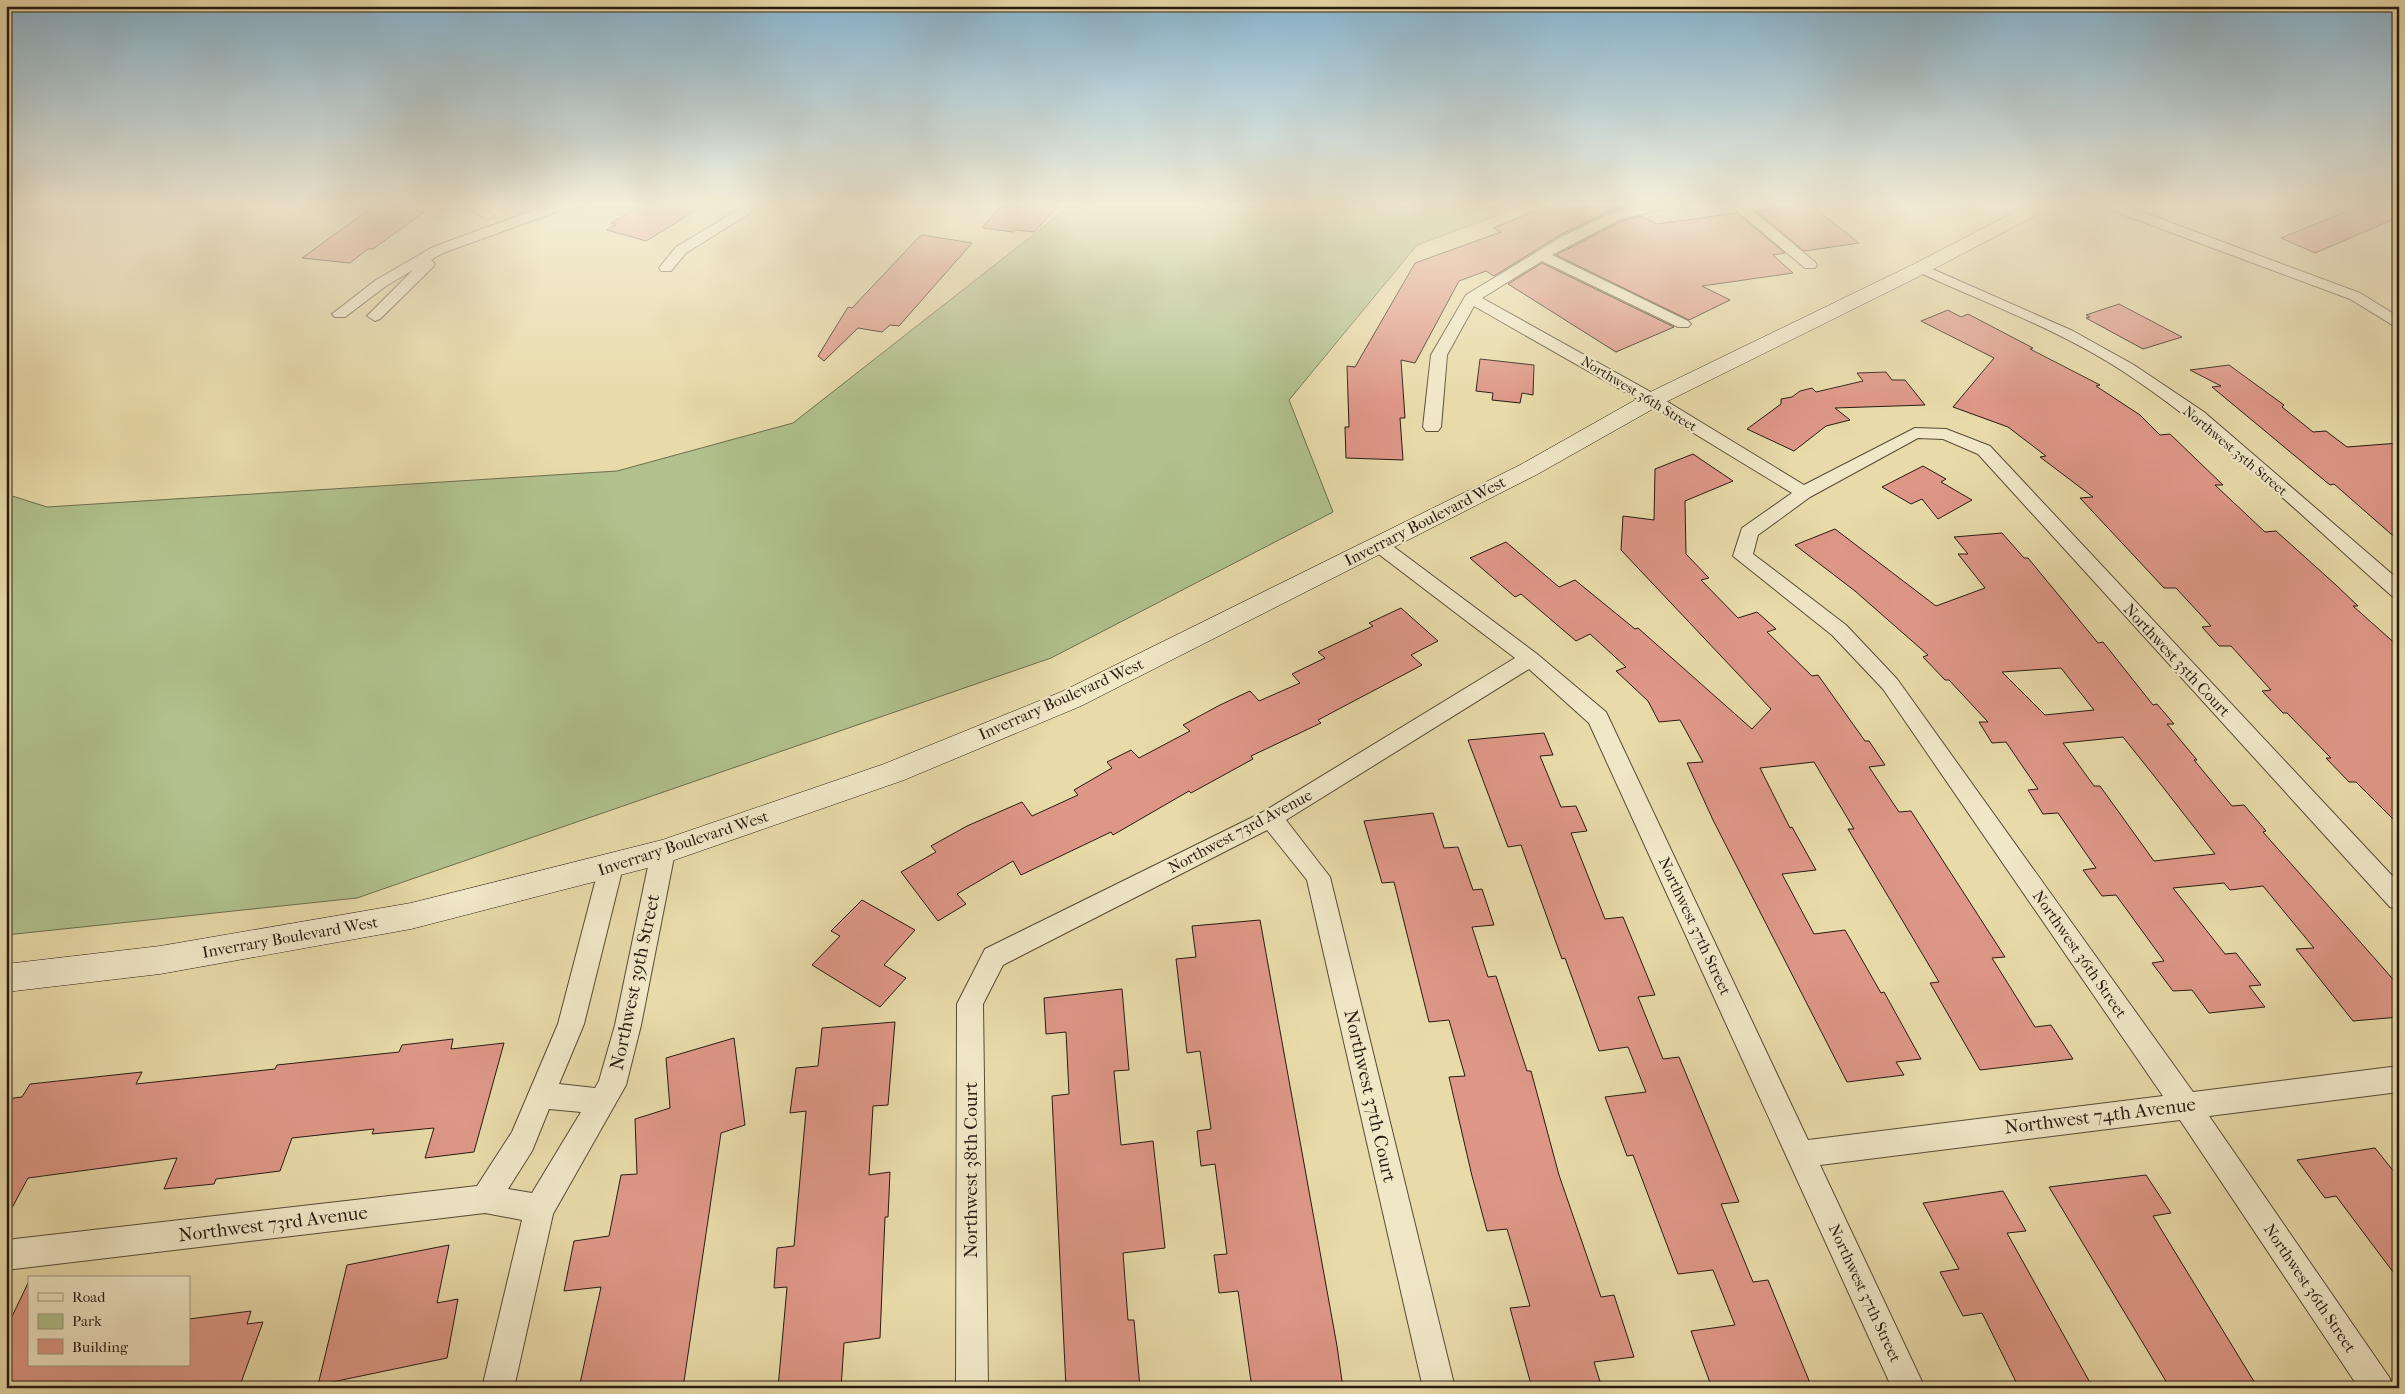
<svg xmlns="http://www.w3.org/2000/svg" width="2405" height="1394" font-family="'IM FELL French Canon',serif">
<rect width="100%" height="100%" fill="#e8daa9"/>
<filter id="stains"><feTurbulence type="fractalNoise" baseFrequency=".004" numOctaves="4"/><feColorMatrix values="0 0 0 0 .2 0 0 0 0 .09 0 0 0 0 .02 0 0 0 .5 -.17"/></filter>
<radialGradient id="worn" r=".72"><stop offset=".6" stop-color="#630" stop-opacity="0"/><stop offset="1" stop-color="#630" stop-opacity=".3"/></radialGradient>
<path fill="#b0c18d" stroke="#6c6e4f" d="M1070 206H1522L1417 245 1289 400 1333 512 1051 658 357 898 6 935V494L47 507 617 471 793 423Z"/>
<g fill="#de9787" stroke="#271b11" fill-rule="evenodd">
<path d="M374 206H420L416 211 424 212 373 249H368L350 263 302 258Z"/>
<path d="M640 206H703L646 241 607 230 616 224 611 223Z"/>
<path d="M1001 206H1058L1034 232 1016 230 1014 232 982 228Z"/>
<path d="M1548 206 1624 208 1610 211 1562 234 1494 276 1486 271 1459 281 1415 363 1401 360 1405 418H1400L1403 460 1346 458 1345 427H1349L1347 366 1355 367 1415 263 1501 232 1493 228Z"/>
<path d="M1787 206H1812L1859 243 1804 251 1756 211Z"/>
<path d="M2359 206H2399V217L2315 253 2281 238Z"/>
<path d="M1737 213 1785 253 1773 255 1793 273 1702 286 1730 300 1689 320 1556 255 1622 221 1641 216 1657 224Z"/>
<path d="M923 235 972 243 899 326 890 325 882 332 858 328 824 361 818 356 848 307 852 308 919 237Z"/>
<path d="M1542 263 1674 327 1616 352 1508 284Z"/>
<path d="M2119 304 2182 337 2143 349 2086 318 2090 317 2086 315Z"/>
<path d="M1948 310 1961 317 1968 314 2033 348 2030 349 2100 385 2096 386 2140 415 2160 435 2170 434 2223 485H2215L2265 532 2276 531 2336 585 2358 606H2353L2399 647V825L2356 782H2349L2326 758H2331L2287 713H2283L2262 691 2271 690 2231 646H2219L2202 627 2211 626 2176 588H2164L2080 498 2093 497 2040 457 2046 456 2008 427 1953 407 1994 358 1921 321Z"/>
<path d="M1480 359 1534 365 1533 395 1522 393 1520 403 1492 400 1493 393 1476 391Z"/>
<path d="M2229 365 2284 405 2282 407 2313 432 2326 431 2347 447 2399 443V541L2334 484 2330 485 2212 387 2221 386 2190 370Z"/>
<path d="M1886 372 1892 380H1905L1925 405 1835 408 1850 420 1826 426 1794 451 1747 429 1781 404V399L1792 397 1800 391 1812 388 1816 392 1863 381 1857 373Z"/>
<path d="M1693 454 1733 481 1685 501 1686 554 1709 578 1701 580 1738 618 1757 612 1776 629 1767 632 1812 676 1818 675 1865 741H1869L1885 765 1869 767 1899 812 1911 811 2005 957 1992 958 2035 1027 2051 1025 2073 1059 1980 1070 1930 983 1939 982 1848 829H1854L1814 762 1760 768 1790 828 1792 827 1816 870 1782 874 1814 934 1845 930 1881 993 1884 992 1921 1059 1896 1062 1904 1075 1847 1082 1713 820 1687 763 1703 762 1680 720 1659 722 1648 701 1616 671 1626 667 1590 634 1576 641 1521 594 1515 597 1470 558 1506 542 1559 587 1575 580 1635 629 1638 628 1752 729 1771 709 1621 550 1623 516 1654 520 1655 469Z"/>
<path d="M1923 466 1946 479 1941 482 1972 500 1938 519 1922 499 1911 504 1882 487Z"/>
<path d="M1835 529 1936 606 1985 588 1958 554H1968L1954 537 2002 533 2024 558H2028L2098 643 2103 642 2153 705 2157 704 2174 724H2167L2197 760H2194L2232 806 2244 805 2266 831 2263 832 2399 986V1017L2353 1021 2296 949 2314 948 2263 886 2230 890 2224 883 2173 888 2225 954 2236 953 2261 985 2249 986 2265 1007 2209 1013 2192 990 2173 991 2152 963 2164 961 2116 895 2102 896 2083 870 2096 868 2058 813 2043 814 2028 790 2038 789 2006 742 1992 743 1979 722H1988L1949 680H1945L1923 657 1928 655 1855 591 1795 545ZM2061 668 2094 710 2045 715 2002 672ZM2123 737 2155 777 2215 854 2154 861 2100 786H2094L2063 743Z"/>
<path d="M1401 608 1438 641 1411 655 1422 665 1318 720 1321 723 1251 756 1253 759 1191 793 1189 791 1113 835 1111 832 1021 875 1013 861 957 894 966 904 938 921 901 872 936 852 931 846 967 826 1022 802 1032 816 1078 795 1074 790 1112 768 1107 762 1131 750 1139 758 1190 731 1183 725 1220 705 1250 691 1259 701 1300 683 1292 674 1325 658 1318 652 1373 626 1369 623Z"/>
<path d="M1544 733 1553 755 1540 756 1561 807 1576 806 1587 831 1571 833 1605 919 1623 917 1655 995 1638 997 1663 1059 1679 1057 1739 1202 1721 1204 1753 1282 1768 1280 1812 1388H1712L1691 1331 1735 1325 1713 1270 1678 1274 1633 1155 1627 1156 1605 1097 1646 1092 1628 1047 1599 1051 1565 958 1562 959 1521 845 1508 847 1468 740Z"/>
<path d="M1433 813 1444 848 1458 847 1473 890 1482 889 1494 925 1472 927 1488 977 1496 976 1527 1071H1531L1559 1175 1601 1297 1614 1295 1634 1357 1594 1362 1602 1388H1532L1510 1308 1530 1306 1507 1229 1487 1231 1472 1176 1449 1077 1465 1076 1449 1020 1429 1022 1394 882 1382 883 1364 821Z"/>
<path d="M862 900 915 930 884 965 906 978 880 1007 812 965 840 936 831 931Z"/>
<path d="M1260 920 1337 1346 1343 1388H1252L1238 1291 1219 1293 1214 1255 1227 1254 1215 1164 1201 1166 1197 1131 1211 1129 1200 1051 1187 1053 1176 959 1196 957 1192 926Z"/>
<path d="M1122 989 1129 1070 1114 1071 1121 1145 1153 1141 1165 1248 1123 1253 1128 1320H1134L1140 1388H1066L1052 1096 1069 1094 1066 1032 1046 1034 1044 998Z"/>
<path d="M895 1022 888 1105 873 1106 869 1175 890 1172 888 1217H885L880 1338 844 1343 841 1388H778L787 1287 774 1288 777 1248 794 1246 806 1111 790 1113 796 1068 818 1066 822 1028Z"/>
<path d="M734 1038 745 1125 721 1133 683 1388H579L601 1287 564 1291 574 1241 609 1236 621 1175 637 1174 635 1119 670 1108 666 1058Z"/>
<path d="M453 1039 451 1049 504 1043 474 1152 425 1158 434 1128 372 1134 374 1129 292 1138 280 1171 216 1179 214 1184 164 1189 177 1158 28 1178 6 1219V1099L22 1097 30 1084 142 1072 136 1084 275 1069 277 1065 399 1052 402 1045Z"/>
<path d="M2375 1148 2399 1178V1280L2336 1196 2325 1198 2297 1160Z"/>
<path d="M2146 1175 2171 1213 2153 1216 2258 1388H2170L2049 1187Z"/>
<path d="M2003 1191 2026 1231 2007 1233 2093 1388H2019L1982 1313 1963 1316 1940 1272 1959 1269 1923 1203Z"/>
<path d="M449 1245 437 1303 458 1299 447 1358 318 1385 347 1265Z"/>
<path d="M29 1281V1365H189V1319L251 1311 247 1324 263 1322 239 1388H6V1329Z"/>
</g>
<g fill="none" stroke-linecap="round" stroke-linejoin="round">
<g stroke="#574b37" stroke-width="2">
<g id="street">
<path d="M465 206H482L495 216 488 220Z"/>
<path d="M545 206H566L564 209 443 253 431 260 435 264 433 267 380 319 375 321 367 316 413 270 386 286 345 317H335L332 314 376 280 433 247Z"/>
<path d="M744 206H761L686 253 671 271H661L659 268 676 247Z"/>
<path d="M1640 206H1666L1664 209 1621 219 1552 255 1688 321 1691 324 1688 327H1678L1542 261 1482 298 1658 396 1804 485 1915 428 1946 429 1990 446 2399 883V910L2390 907 1978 454 1943 439 1918 438 1810 497 1758 535 1753 554 1846 625 1897 679 2193 1092 2399 1066V1092L2209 1116 2389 1377 2394 1388H2359L2180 1120 1820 1165 1925 1388H1892L1589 723 1529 669 1286 820 1330 877 1455 1388H1423L1307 880 1267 830 1003 965 983 1004 988 1388H956L957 1004 985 949 1263 812 1515 658 1372 549 1370 545 1372 541 1379 539 1386 541 1537 654 1606 712 1808 1140 2163 1096 1883 689 1832 635 1733 556 1742 528 1792 493 1646 404 1474 306 1447 355 1441 427 1438 431H1426L1423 427 1431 355 1466 295 1563 236 1611 213Z"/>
<path d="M1731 206H1747L1815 262 1817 265 1815 268H1805Z"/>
<path d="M2106 206H2126L2360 293 2399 317V329L2350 299 2108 209Z"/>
<path d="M1921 264 2073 331 2134 365 2204 412 2399 580V597L2392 596C2305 519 2221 436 2124 372 2060 330 1985 303 1916 271L1914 268 1916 265Z"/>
<path d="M663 843 671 845 675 852 641 1025 626 1085 553 1214 514 1388H482L522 1220 485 1213 6 1270V1240L477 1186 512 1132 558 1024 599 867 603 860 611 857 619 860 623 867 584 1024 559 1084 595 1088 599 1081 615 1025 651 852 655 845ZM549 1109 581 1112 532 1193 508 1189 532 1151Z"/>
</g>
</g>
<g stroke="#271b11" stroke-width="1">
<path id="secondary" d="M2026 206H2049L2046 210 1928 272 1660 405 1536 475 1081 706 904 780 663 864 411 929 160 974 6 992V964L160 946 411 903 662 840 884 764 1061 692 1520 465 1644 395 1914 264Z"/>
</g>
<use href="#street" fill="#f0e7c7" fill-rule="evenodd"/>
<use href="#secondary" fill="#f0e7c7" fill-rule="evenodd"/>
</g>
<linearGradient id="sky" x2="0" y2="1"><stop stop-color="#88b6d2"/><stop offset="0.51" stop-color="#f5eed8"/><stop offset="1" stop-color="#f5eed8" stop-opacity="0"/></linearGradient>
<rect width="2405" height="401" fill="url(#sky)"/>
<g text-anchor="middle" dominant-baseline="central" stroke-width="4.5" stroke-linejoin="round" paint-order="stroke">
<g font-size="14" fill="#271b11" stroke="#f0e7c7">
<text transform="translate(1639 394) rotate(31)">Northwest 36th Street</text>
<text transform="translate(2235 451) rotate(40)">Northwest 35th Street</text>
</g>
<g font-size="16" fill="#271b11" stroke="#f0e7c7">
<text transform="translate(1425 521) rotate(-27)">Inverrary Boulevard West</text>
<text transform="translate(2177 660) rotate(47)">Northwest 35th Court</text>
<text transform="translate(1061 699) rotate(-24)">Inverrary Boulevard West</text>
<text transform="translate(1240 831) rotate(-28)">Northwest 73rd Avenue</text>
<text transform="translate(683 843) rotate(-18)">Inverrary Boulevard West</text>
<text transform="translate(1695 926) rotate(65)">Northwest 37th Street</text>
<text transform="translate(290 937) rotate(-10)">Inverrary Boulevard West</text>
<text transform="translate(2080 954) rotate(55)">Northwest 36th Street</text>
<text transform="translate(2310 1288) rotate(56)">Northwest 36th Street</text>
<text transform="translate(1865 1293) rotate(65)">Northwest 37th Street</text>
</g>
<g font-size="19" fill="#271b11" stroke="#f0e7c7">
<text transform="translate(635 982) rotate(-78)">Northwest 39th Street</text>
<text transform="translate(1370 1096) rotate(77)">Northwest 37th Court</text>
<text transform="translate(2100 1116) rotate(-7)">Northwest 74th Avenue</text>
<text transform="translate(971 1170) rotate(-90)">Northwest 38th Court</text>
<text transform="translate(273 1224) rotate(-7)">Northwest 73rd Avenue</text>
</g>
</g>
<rect width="2405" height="1394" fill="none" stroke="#e8daa9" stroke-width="25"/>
<rect x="8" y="8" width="2390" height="1379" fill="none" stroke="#271b11" stroke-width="2.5"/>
<rect x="12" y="12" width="2380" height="1369" fill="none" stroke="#271b11"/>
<rect x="28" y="1276" width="162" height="90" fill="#f0e7c7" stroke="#a0957e"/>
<rect x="38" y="1293" width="25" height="8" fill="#f0e7c7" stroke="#a0957e"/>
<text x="72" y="1302" font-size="15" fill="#271b11">Road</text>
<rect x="38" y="1314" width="25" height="15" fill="#b0c18d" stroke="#a0957e"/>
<text x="72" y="1326" font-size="15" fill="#271b11">Park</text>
<rect x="38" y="1339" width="25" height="15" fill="#de9787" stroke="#a0957e"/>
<text x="72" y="1352" font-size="15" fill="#271b11">Building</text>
<rect width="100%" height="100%" filter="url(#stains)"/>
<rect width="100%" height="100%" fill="url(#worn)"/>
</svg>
